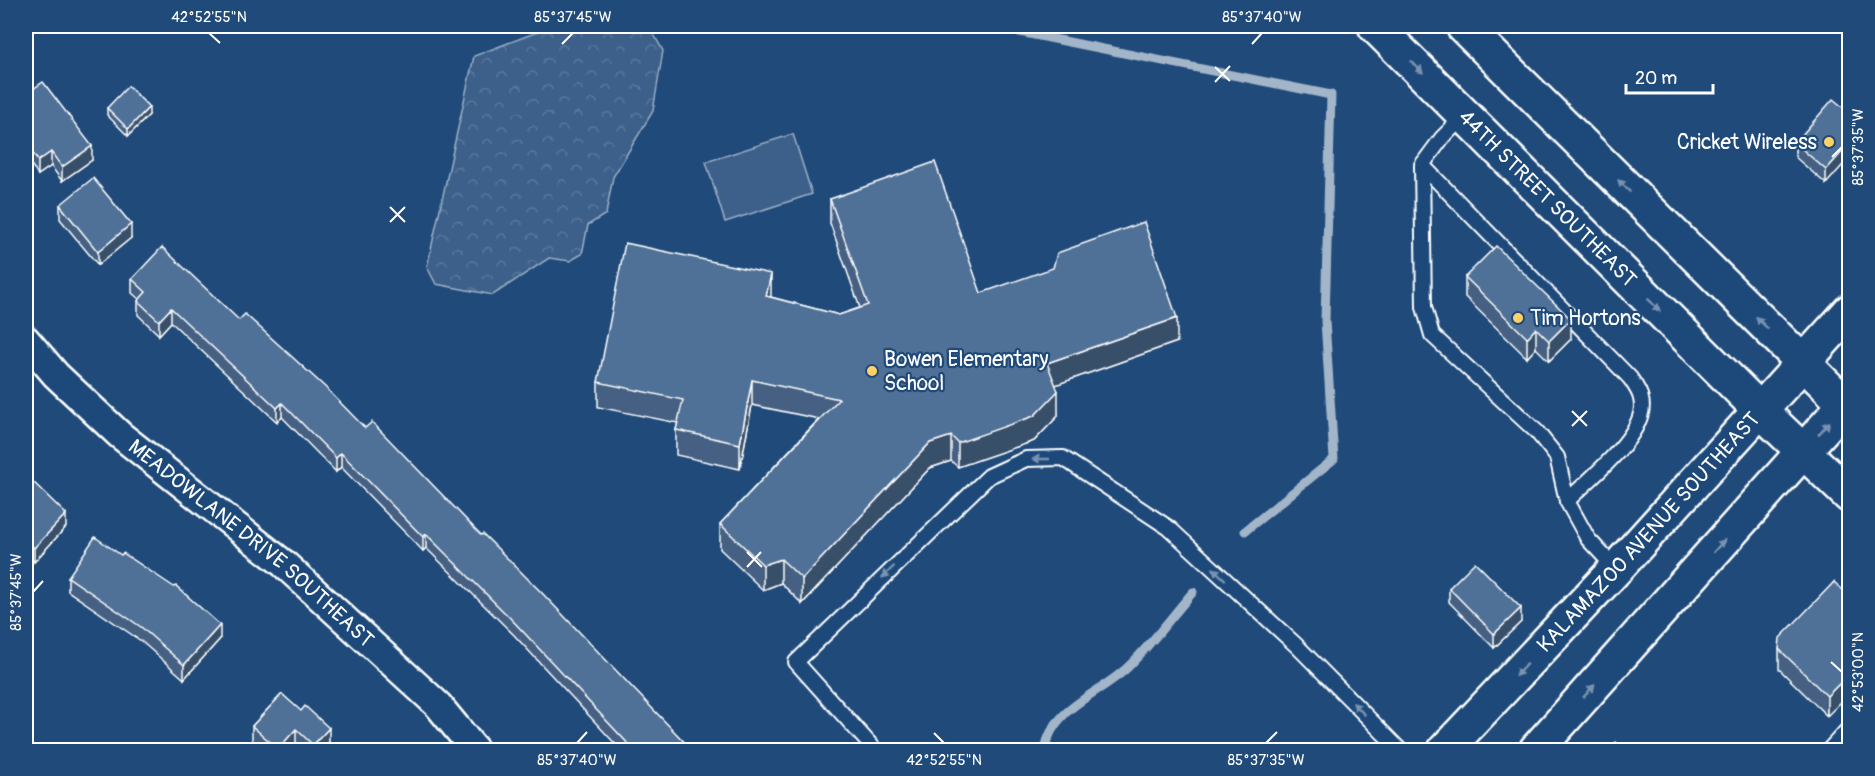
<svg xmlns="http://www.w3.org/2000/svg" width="1875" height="776" font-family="Pangolin,sans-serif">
<defs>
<pattern id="park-crowns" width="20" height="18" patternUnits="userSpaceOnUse" patternTransform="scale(1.5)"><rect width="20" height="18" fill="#3c618b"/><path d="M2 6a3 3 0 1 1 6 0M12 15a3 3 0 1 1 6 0" fill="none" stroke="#59799c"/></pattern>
</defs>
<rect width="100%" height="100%" fill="#1f4a7a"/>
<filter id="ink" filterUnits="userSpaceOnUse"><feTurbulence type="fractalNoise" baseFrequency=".0167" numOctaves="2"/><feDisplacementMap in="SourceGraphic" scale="12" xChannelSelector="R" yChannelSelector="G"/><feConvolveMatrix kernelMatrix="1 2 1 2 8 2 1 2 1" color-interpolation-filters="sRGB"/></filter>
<g filter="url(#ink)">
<path fill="url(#park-crowns)" stroke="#9eb0c5" stroke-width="1.5" d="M553 26H618L653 33 663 51 653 111 613 177 606 214 588 225 582 254 570 261 549 258 493 295 436 284 427 267 474 56Z"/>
<path fill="#3c618b" stroke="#9eb0c5" stroke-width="1.5" d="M793 134 812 194 725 222 706 162Z"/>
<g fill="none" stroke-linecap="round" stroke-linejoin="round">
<g stroke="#a3b5c8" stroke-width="9">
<path d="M990 26 1331 95 1325 321 1334 459 1245 531"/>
<path d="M1045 750C1052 706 1102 694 1130 665 1153 642 1172 616 1193 592"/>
</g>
<g stroke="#fff" stroke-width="18">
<g id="service">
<path d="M1465 115 1442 138 1422 165 1424 307 1432 335 1537 432 1557 457 1567 501 1588 539 1616 569"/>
<path d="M1422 165 1630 378C1634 384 1640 392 1641 399 1650 432 1588 480 1567 501"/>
<path d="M875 750 796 662 989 476 1026 459 1063 458 1169 528 1297 646 1400 750"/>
<path d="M1829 750 1850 727"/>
</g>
</g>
<g stroke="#fff" stroke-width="32">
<g id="minor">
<path id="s1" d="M26 340 56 375 120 435 284 564 438 705 475 750"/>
</g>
</g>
<g stroke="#fff" stroke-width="38">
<g id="secondary">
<path id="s2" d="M1445 750 1616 569 1850 311"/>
<path d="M1536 750 1850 399"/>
</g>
</g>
<g stroke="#fff" stroke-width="38">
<g id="primary">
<path id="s3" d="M1375 26 1760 410 1850 496"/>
<path d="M1463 26 1850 409"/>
</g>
</g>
<use href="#service" stroke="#1f4a7a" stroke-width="14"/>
<use href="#minor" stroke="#1f4a7a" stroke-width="27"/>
<use href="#secondary" stroke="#1f4a7a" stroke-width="33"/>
<use href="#primary" stroke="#1f4a7a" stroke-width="33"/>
</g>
<g fill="#456182" stroke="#fff" stroke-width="1.5">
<rect x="1822" y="26" width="28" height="2"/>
<path d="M26 94 92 160 62 181 51 166 38 175 26 157Z"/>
<path d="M107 108 149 115 128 136 107 115Z"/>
<path d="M1850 113 1826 184 1795 157V143Z"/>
<path d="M830 199 981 293 1177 342 1055 385 1058 416 1034 441 958 467 951 461 930 468 802 604 781 583 763 590 720 549V524L819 419 752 405 740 469 676 455V430L678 423 598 407V382L771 297 839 315 860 308 830 223Z"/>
<path d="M60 205 131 238 98 265 60 219Z"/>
<path d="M1465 277 1571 339 1549 361 1536 348 1527 358 1465 297Z"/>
<path d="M132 279 239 320 365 428 481 535 692 750H621L514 635 426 548 423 551 341 467 336 472 282 417 277 422 171 322 159 335 138 315V301L139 299 132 293Z"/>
<path d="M26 475 66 527 34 562 26 554Z"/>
<path d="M68 577 220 639 184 679 141 641 68 591Z"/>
<path d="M1834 582 1827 716 1779 669V649Z"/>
<path d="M1449 588 1521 622 1494 648 1449 602Z"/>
<path d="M282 694 329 742 321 750H304L296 743 289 750H264L252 740V726Z"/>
</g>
<g fill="#384f6a" stroke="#fff" stroke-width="1.5">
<path d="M149 107V115L128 136V129Z"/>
<path d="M1850 143V157L1826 184V170Z"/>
<path d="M92 146V160L62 181V167Z"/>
<path d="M51 152V166L38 175V161Z"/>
<path d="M131 224V238L98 265V252Z"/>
<path d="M771 274V298L766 296Z"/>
<path d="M171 308V322L159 335V321Z"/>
<path d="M1177 318V342L1047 388V363Z"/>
<path d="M1571 319V339L1549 361V341Z"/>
<path d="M1536 328V348L1527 358V338Z"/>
<path d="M752 380V405L740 469V444Z"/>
<path d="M1058 391V416L1034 441 958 467V443Z"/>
<path d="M282 403V417L277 422V408Z"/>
<path d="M951 436V461L930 468 802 604V579L930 443Z"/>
<path d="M341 453V467L336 472V458Z"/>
<path d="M66 514V527L34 562V548Z"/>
<path d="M426 534V548L423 551V537Z"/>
<path d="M781 559V583L763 590V565Z"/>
<path d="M1521 608V622L1494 648V634Z"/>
<path d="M220 625V639L184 679V665Z"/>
<path d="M1850 673V693L1827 716V696Z"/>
<path d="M329 728V742L321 750H313V745Z"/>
<path d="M296 729V743L289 750H278V749Z"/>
</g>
<g fill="#507197" stroke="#fff" stroke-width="1.5">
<path d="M43 82 92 146 62 167 51 152 38 161 26 143V94Z"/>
<path d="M128 86 149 107 128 129 107 108Z"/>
<path d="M1833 99 1850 113V143L1826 170 1795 143Z"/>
<path d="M935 162 981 293 1053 268 1057 253 1144 222 1177 318 1047 363 1058 391 1034 416 958 443 951 436 930 443 802 579 781 559 763 565 720 524 839 399 752 380 740 444 676 430 683 400 598 382 625 243 771 274 766 296 839 315 868 305 830 199Z"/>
<path d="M93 178 131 224 98 252 60 205Z"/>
<path d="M1496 246 1571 319 1549 341 1536 328 1527 338 1465 277Z"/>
<path d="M162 247 239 320 245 314 325 387 365 428 372 422 481 535 483 534 542 593 692 750H634L514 622 426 534 423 537 341 453 336 458 282 403 277 408 171 308 159 321 138 301 146 292 132 279Z"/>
<path d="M26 475 66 514 34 548 26 540Z"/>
<path d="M95 537 121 555 123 553 174 587 176 586 220 625 184 665 141 627 68 577Z"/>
<path d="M1475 562 1521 608 1494 634 1449 588Z"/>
<path d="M1834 582 1850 596V673L1827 696 1779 649 1780 638Z"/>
<path d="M282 694 301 711 305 706 329 728 313 745 296 729 278 749 252 726Z"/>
<path d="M1616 742 1627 750H1609Z"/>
</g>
<defs><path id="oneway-solid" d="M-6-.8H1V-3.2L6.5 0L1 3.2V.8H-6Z" transform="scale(1.5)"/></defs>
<g fill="#7992af">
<use href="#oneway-solid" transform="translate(1417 67) rotate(45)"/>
<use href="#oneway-solid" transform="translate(1624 186) rotate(-135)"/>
<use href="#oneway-solid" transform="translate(1654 305) rotate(45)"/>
<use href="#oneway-solid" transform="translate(1762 323) rotate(-135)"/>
<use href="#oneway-solid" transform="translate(1824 428) rotate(-49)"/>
<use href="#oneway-solid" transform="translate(1041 459) rotate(180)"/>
<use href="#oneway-solid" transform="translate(1719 546) rotate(-48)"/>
<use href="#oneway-solid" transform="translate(888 572) rotate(136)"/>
<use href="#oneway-solid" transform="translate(1219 574) rotate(-137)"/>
<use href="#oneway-solid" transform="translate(1521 670) rotate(133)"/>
<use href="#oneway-solid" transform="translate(1589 691) rotate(-48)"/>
<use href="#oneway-solid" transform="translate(1359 709) rotate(-135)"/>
</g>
</g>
<path fill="none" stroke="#fff" stroke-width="2" d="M209 33 220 43M562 44 573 33M1252 44 1262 33M1215 67 1230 81M1215 82 1230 66M1832 157 1842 147M390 207 405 222M390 222 405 207M1572 411 1587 426M1572 426 1587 411M747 552 762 567M747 567 761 552M33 592 43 581M1831 662 1842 672M934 733 944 743M577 743 587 732M1266 743 1277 732"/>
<g fill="#ffd166" stroke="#1f4a7a" stroke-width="2">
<circle cx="1829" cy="142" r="6"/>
<circle cx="1518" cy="318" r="6"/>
<circle cx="872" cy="371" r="6"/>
</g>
<g text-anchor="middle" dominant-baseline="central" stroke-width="4.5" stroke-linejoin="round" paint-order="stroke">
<g font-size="21" fill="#fff" stroke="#1f4a7a" text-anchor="start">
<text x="1817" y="142" text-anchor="end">Cricket Wireless</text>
<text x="1530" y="318">Tim Hortons</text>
<text x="884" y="359">Bowen Elementary<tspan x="884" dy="24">School</tspan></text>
</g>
<g font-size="21" fill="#fff" stroke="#1f4a7a">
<text stroke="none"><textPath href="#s3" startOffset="244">44TH STREET SOUTHEAST</textPath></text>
<text stroke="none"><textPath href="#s2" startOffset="298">KALAMAZOO AVENUE SOUTHEAST</textPath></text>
<text stroke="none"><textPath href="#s1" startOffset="304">MEADOWLANE DRIVE SOUTHEAST</textPath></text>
</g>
</g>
<rect width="1875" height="776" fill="none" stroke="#1f4a7a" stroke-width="66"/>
<path d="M1626 84v9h87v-9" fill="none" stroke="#ffffff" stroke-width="3"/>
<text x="1635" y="84" font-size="18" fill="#ffffff" stroke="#1f4a7a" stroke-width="4.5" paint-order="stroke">20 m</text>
<rect x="33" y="33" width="1809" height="710" fill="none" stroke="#fff" stroke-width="2"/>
<g font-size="15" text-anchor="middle" fill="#fff">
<text x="209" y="22">42°52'55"N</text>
<text x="573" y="22">85°37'45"W</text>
<text x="1262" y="22">85°37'40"W</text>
<text transform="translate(1858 147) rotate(-90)" y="5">85°37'35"W</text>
<text transform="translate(16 592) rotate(-90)" y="5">85°37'45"W</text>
<text transform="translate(1858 672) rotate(-90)" y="5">42°53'00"N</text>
<text x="577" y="765">85°37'40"W</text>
<text x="944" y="765">42°52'55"N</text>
<text x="1266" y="765">85°37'35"W</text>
</g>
</svg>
